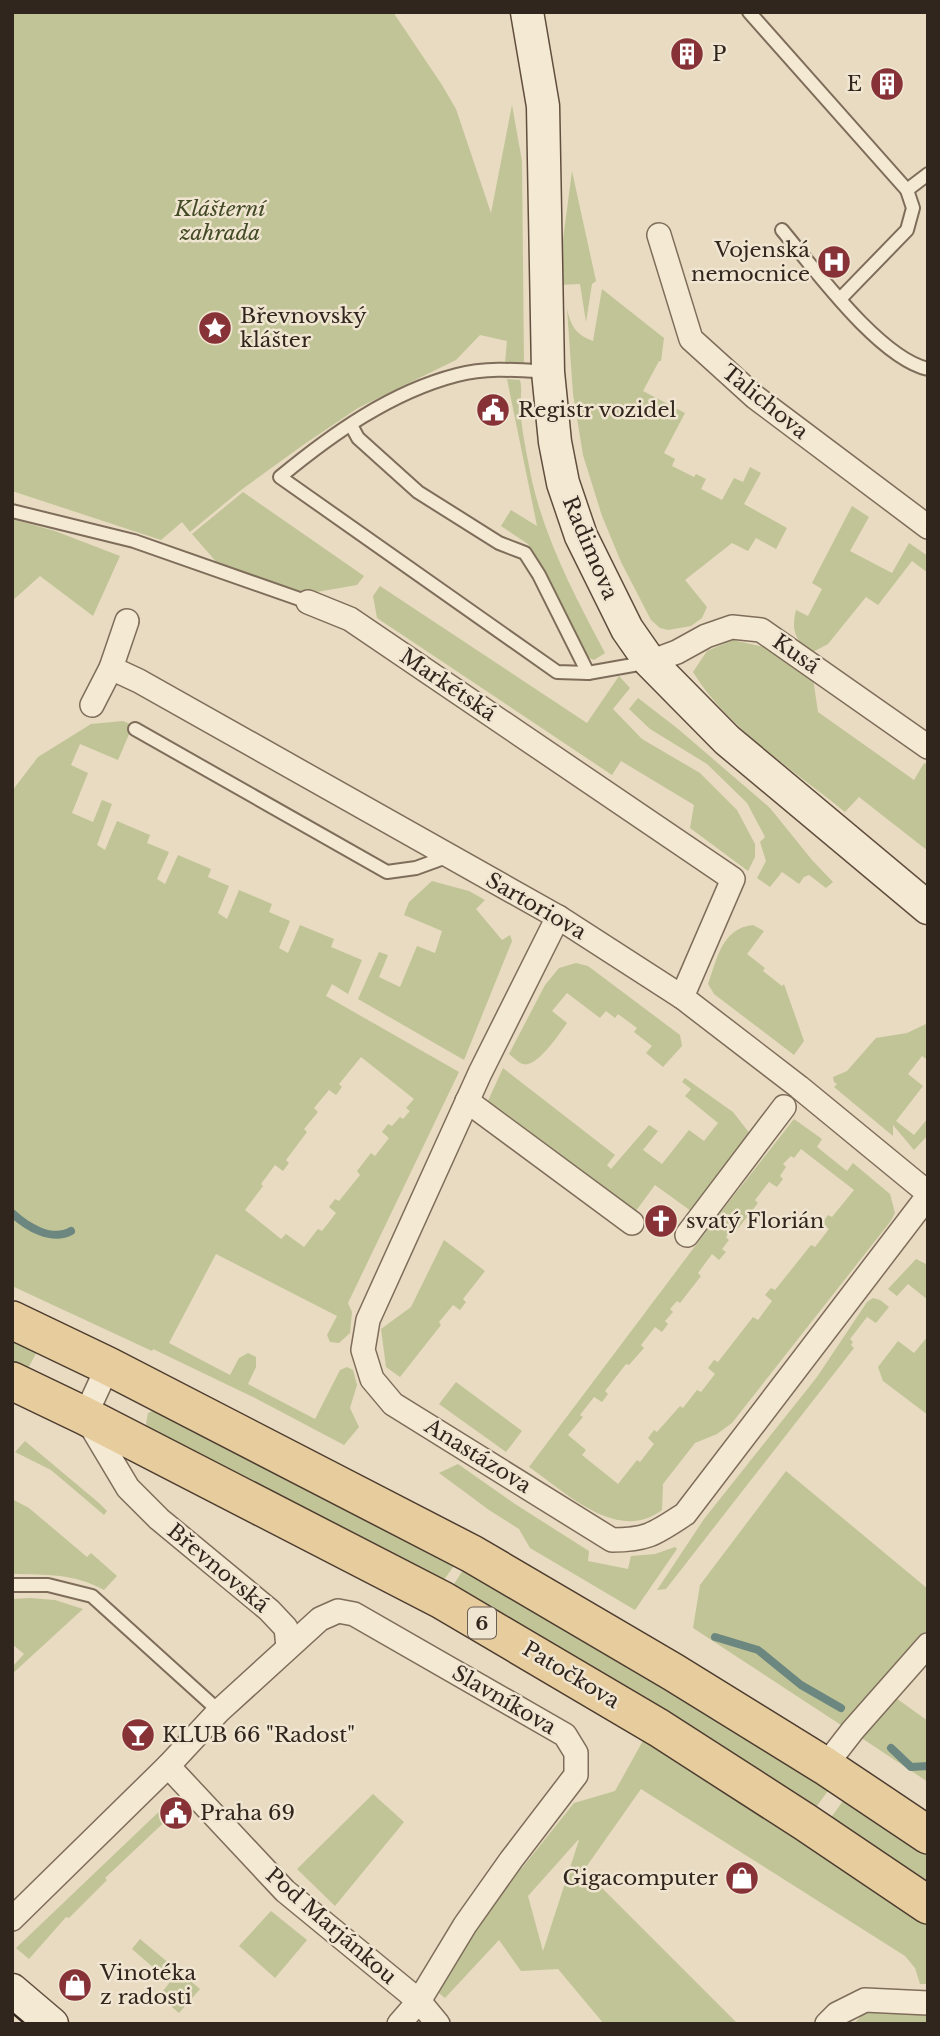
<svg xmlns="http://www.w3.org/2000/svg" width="940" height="2036" font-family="'Libre Baskerville',serif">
<rect width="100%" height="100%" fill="#e8dbc1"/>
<g fill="#c1c497" fill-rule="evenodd">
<path d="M12 12H393L442 85 456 109 491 213 512 105 522 161 524 365 505 363 507 341 480 335 456 360 358 408 306 443 241 490 190 532 182 522 161 540 12 491Z"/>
<path d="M572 171 596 281 592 284 586 322 580 284 557 285Z"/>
<path d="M602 289 664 338 661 361H659L643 391 685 413 664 453 675 459 672 466 694 477 696 474 706 479 701 489 722 500 734 478 743 482 750 467 761 473 744 504 787 528 776 549 756 538 748 551 732 543 685 580 707 607 702 618 691 626 668 630 660 628 651 620 621 562 602 516 583 455 573 394 567 309C571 326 576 335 593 341Z"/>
<path d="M507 379 520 380C523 392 519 405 521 417 523 438 528 460 532 481 546 542 576 598 605 653L594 660 587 657 528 544 501 526 511 510 537 526Z"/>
<path d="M243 492 364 576 357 585 311 593 310 598 219 565 192 534Z"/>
<path d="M852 506 869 517 850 551 892 573 909 543 928 556V573L912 561 878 605 866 597 828 644 811 653C795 640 791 630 796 610L808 616 822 589 812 583Z"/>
<path d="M12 519 55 531 120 556 93 616 40 576 12 601Z"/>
<path d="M380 586 587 723 619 676 630 688 613 709 642 739 700 773 737 810 755 844V857L748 871 690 828 694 805 621 761 612 775 377 618 373 596Z"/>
<path d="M733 640 773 649 813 678 818 712 914 780 924 763 928 765V851L859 797 845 812C795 771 727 728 693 672L707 651Z"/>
<path d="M638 698 677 728 770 808 812 860 833 882 826 888 809 875 804 877 799 884 782 872 770 887 757 878 766 861 760 842 765 837 747 803 707 764 650 729 629 709Z"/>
<path d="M123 721 133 725 118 760 80 744 71 765 88 773 72 813 93 822 102 800 112 804 97 845 105 850 117 821 150 835 147 843 169 852 157 879 165 884 178 855 211 869 208 877 229 886 218 913 227 919 239 890 272 904 269 912 290 921 279 948 288 953 300 925 334 939 331 947 362 960 348 994 332 984 326 996 459 1072 348 1303 352 1312 350 1333 339 1343 330 1342 327 1335 337 1316 216 1254 169 1343 230 1375 239 1358 248 1353 256 1357V1367L248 1384 315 1419 340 1370 347 1367 353 1370 357 1385 350 1408 359 1427 344 1445 255 1398 153 1349 152 1351 12 1286V791L38 757 91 724ZM361 1057 414 1099 406 1108 410 1111 403 1119 400 1117 392 1126 388 1124 382 1132 389 1138 375 1156 371 1153 357 1171 360 1175 339 1201 335 1199 329 1207 336 1213 322 1231 318 1229 304 1247 286 1234 281 1239 245 1210 263 1186 261 1184 275 1165 283 1171 289 1163 286 1160 307 1132 304 1129 318 1112 314 1108 329 1090 336 1095 342 1087 339 1084Z"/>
<path d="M432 881 469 891 485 900 476 909 502 940 510 935 512 941 464 1060 358 999 379 952 388 955 379 977 400 987 417 946 435 953 442 931 404 915 409 902Z"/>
<path d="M753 925 764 931 747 954 765 968 763 971 782 986 784 984 804 1041 794 1055 714 994 708 984C717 959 722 928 753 925Z"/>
<path d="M576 963 588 966 680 1035 682 1046 663 1067 646 1053 652 1046 634 1032 637 1028 618 1014 615 1018 606 1011 600 1018 567 993 552 1011 567 1023C560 1033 536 1069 523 1064 519 1063 513 1057 509 1054L545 985 559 968Z"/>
<path d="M928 1023V1060L922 1056 908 1074 923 1086 896 1121 914 1135 928 1118V1135L914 1150 893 1125V1136L834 1087 837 1084 834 1082 833 1077 847 1071 876 1038 907 1033Z"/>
<path d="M503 1068 615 1155 607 1165 611 1169 649 1125 658 1131 643 1150 662 1164 689 1130 704 1141 718 1123 685 1096 691 1089 682 1082 685 1078 733 1112 751 1135 691 1211 655 1185 624 1227 482 1114Z"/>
<path d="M794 1119 822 1139 817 1147 847 1171 853 1163 890 1194 895 1213 890 1222 732 1423 717 1434 695 1443 663 1484 662 1510C618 1544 565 1492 529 1467L717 1217ZM801 1149 854 1190 832 1217 828 1215 822 1223 829 1229 815 1247 811 1245 775 1290 771 1288 765 1295 772 1301 758 1320 753 1317 718 1362 714 1360 708 1368 715 1374 701 1392 697 1390 683 1408 680 1406 657 1432 654 1430 648 1438 654 1444 640 1462 637 1460 618 1484 582 1455 586 1450 568 1435 583 1417 580 1415 594 1397 602 1402 608 1394 605 1391 626 1364 629 1365 644 1348 641 1345 655 1327 662 1332 668 1324 665 1321 673 1312 670 1309 677 1301 680 1303 701 1276 698 1273 712 1254 719 1260 726 1252 722 1249 729 1240 726 1237 733 1228 736 1231 758 1203 755 1200 769 1182 777 1187 783 1179 780 1176 786 1167 783 1164 791 1156 794 1158Z"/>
<path d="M444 1240 485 1271 463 1299 466 1302 460 1310 453 1305 439 1322 441 1325 400 1377 386 1367 381 1329 411 1307Z"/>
<path d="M916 1259 928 1265V1300L908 1284 897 1296 888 1289Z"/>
<path d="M873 1298 880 1300 889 1307 876 1323 867 1317 850 1339 853 1342 851 1345 854 1348 666 1589 657 1590 704 1519 817 1377 867 1302Z"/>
<path d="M12 1335 39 1348 26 1372 12 1366Z"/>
<path d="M928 1336V1415L883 1381 878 1367 898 1341 914 1353Z"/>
<path d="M456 1382 522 1431 506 1452 439 1404Z"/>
<path d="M159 1408 456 1563 441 1584 153 1434 146 1424 148 1413Z"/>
<path d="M25 1441 99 1503 107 1511 104 1515 51 1470 15 1452Z"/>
<path d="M458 1464 515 1504 589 1551 588 1561 628 1569 631 1556 655 1554 675 1547 677 1549 635 1610 530 1548 519 1529 489 1510 439 1473Z"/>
<path d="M786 1471 928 1589V1629L844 1727 693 1628 700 1585Z"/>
<path d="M12 1499 29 1508 87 1557 91 1553 117 1576 104 1590C73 1573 47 1575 12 1574Z"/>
<path d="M465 1567 830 1788 814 1810 450 1590Z"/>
<path d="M30 1598 55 1600 83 1609 12 1674V1667L24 1654 12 1644V1599Z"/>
<path d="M893 1696 928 1721V1782L860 1737Z"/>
<path d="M645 1737 818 1849 928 1926V1984H920L915 1968 905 1956 641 1789 584 1870 738 2024H604L558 1969 521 1971 499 1940 445 1998 429 1985 511 1860 522 1868 574 1803 615 1791ZM578 1840H579L543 1951 528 1896Z"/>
<path d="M373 1794 404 1822 335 1906 297 1869Z"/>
<path d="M845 1798 928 1852V1887L830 1819Z"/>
<path d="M167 1804 175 1812 105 1878 107 1880 69 1918 66 1917 29 1959 16 1948Z"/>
<path d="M271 1911 307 1940 275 1978 239 1946Z"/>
<path d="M140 1939 200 1989 179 2013 159 1996 170 1982 132 1949Z"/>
<path d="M869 2007 928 2016V2024H854Z"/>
</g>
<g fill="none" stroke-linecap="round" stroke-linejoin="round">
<g stroke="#6c877f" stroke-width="8">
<path d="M12 1213C27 1227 52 1242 71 1231"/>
<path d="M715 1637 758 1650 801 1685 841 1708"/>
<path d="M891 1748 911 1767 928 1766"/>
</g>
<g stroke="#7f6d5b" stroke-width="16">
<g id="lane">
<path d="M749 12 907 190"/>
<path d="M782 230C814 268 879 358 928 369"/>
<path d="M840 299 907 230 913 208 907 190 928 174"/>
<path d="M548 372C518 370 486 367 457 375 391 392 332 434 280 477L557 672 588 673 650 662"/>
<path d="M351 425 358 438 418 492 499 543 525 553 539 575 588 673"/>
<path d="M12 511 134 541 308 602"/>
<path d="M135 729 387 872 416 868 449 856"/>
<path d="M12 1585H48L92 1596 219 1711"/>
</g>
</g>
<g stroke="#7f6d5b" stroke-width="26">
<g id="street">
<path d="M659 235 691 339 755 397 928 527"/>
<path d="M308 602 350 619 733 879 682 997"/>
<path d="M650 662 677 652 706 636 732 627 761 630 928 747"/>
<path d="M111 668 139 681 558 917 682 997 799 1087 928 1193"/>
<path d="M92 705 111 668 127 621"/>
<path d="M558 917 480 1073 368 1320 363 1350 372 1379 393 1404 612 1540C648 1540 656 1533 685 1514L928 1196"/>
<path d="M467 1101 632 1223"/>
<path d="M687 1235 784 1107"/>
<path d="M108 1366 85 1416 128 1488 159 1519 269 1610 286 1628 288 1647"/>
<path d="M168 1766 285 1891 419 2001 438 2024"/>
<path d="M825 1766 853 1730 928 1645"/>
<path d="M12 1919 168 1766 219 1711 320 1619 338 1611 354 1614 565 1735 576 1753V1775L511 1860 465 1925 419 2001 399 2024"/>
<path d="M827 2024 837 2014 865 2000 928 2003"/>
</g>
</g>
<g stroke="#614e3e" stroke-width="35">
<g id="secondary">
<path d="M527 12 543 106 548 372 555 442 563 483 581 536 627 629 650 662 727 740 928 908"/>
<path d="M12 1990 52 2024"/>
</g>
</g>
<g stroke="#4d3c2f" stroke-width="40">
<g id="primary">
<path d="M12 1320 108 1366 472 1554 673 1672 825 1766 928 1835"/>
<path d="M12 1381 85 1416 442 1600 659 1728 805 1822 928 1905"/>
</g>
</g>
<use href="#lane" stroke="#f4e9d3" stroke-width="12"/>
<use href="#street" stroke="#f4e9d3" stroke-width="23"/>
<use href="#secondary" stroke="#f4e9d3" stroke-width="32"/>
<use href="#primary" stroke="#e7cd9d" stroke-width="37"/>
<path stroke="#31261d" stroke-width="2" d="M12 2013 25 2024"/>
</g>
<defs>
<g id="building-disc" transform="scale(1.75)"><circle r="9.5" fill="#873237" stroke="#f0e5d0"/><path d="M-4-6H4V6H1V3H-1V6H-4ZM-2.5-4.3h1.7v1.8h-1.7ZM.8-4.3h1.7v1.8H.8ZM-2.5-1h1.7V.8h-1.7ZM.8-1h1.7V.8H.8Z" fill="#fff"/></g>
<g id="hospital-disc" transform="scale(1.75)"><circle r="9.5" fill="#873237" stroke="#f0e5d0"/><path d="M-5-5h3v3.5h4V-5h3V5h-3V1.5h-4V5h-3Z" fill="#fff"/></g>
<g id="sight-disc" transform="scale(1.75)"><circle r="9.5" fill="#873237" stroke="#f0e5d0"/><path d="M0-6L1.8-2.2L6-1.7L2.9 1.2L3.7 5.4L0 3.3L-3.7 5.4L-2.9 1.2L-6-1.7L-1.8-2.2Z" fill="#fff"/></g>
<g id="civic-disc" transform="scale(1.75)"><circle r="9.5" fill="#873237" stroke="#f0e5d0"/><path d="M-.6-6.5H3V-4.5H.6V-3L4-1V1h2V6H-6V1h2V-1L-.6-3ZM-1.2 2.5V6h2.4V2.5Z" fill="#fff"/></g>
<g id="church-disc" transform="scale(1.75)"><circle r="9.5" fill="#873237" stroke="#f0e5d0"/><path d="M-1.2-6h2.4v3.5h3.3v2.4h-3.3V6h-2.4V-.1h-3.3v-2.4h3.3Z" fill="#fff"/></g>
<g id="bar-disc" transform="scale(1.75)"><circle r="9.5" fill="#873237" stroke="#f0e5d0"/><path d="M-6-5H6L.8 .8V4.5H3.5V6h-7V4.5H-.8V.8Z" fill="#fff"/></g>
<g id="shop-disc" transform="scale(1.75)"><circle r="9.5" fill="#873237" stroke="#f0e5d0"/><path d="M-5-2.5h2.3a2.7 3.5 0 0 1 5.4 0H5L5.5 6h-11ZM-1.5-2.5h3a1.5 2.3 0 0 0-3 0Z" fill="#fff"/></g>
</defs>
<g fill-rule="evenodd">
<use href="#building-disc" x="687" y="54"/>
<use href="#building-disc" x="887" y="84"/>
<use href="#hospital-disc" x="834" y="262"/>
<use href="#sight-disc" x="215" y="328"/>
<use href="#civic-disc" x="493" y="410"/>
<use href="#church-disc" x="661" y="1221"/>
<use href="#bar-disc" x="138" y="1735"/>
<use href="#civic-disc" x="176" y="1813"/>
<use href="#shop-disc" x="742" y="1878"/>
<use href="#shop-disc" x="75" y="1985"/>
</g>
<g text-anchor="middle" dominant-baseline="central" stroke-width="5" stroke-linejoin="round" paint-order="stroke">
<rect fill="#f0e5d0" stroke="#6a5f53" stroke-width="2" x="468" y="1607.5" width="28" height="31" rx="5"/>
<g font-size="19" font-weight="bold" fill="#31261d">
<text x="482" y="1623">6</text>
</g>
<g font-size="21" fill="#31261d" stroke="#f0e5d0" text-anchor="start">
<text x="712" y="54">P</text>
<text x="862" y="84" text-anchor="end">E</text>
<text x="810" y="250" text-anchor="end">Vojenská<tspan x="810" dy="24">nemocnice</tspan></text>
<text x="240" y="316">Břevnovský<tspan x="240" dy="24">klášter</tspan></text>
<text x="518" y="410">Registr vozidel</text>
<text x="686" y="1221">svatý Florián</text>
<text x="162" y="1735">KLUB 66 "Radost"</text>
<text x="200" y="1813">Praha 69</text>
<text x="718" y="1878" text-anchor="end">Gigacomputer</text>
<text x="100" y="1973">Vinotéka<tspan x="100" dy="24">z radosti</tspan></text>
</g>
<g font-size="21" font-style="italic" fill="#434a26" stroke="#f0e5d0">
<text x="220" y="209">Klášterní<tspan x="220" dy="24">zahrada</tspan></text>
</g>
<g font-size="21" fill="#31261d" stroke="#f0e5d0">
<text transform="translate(765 402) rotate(39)">Talichova</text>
<text transform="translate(590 548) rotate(67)">Radimova</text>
<text transform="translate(796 654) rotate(35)">Kusá</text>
<text transform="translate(448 685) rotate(34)">Markétská</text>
<text transform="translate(536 906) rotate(30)">Sartoriova</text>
<text transform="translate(478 1456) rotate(32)">Anastázova</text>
<text transform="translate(218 1568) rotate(40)">Břevnovská</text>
<text transform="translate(571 1675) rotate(31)">Patočkova</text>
<text transform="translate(504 1700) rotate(30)">Slavníkova</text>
<text transform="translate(331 1926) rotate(41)">Pod Marjánkou</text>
</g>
</g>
<rect width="940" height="2036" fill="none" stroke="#31261d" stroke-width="28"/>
</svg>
